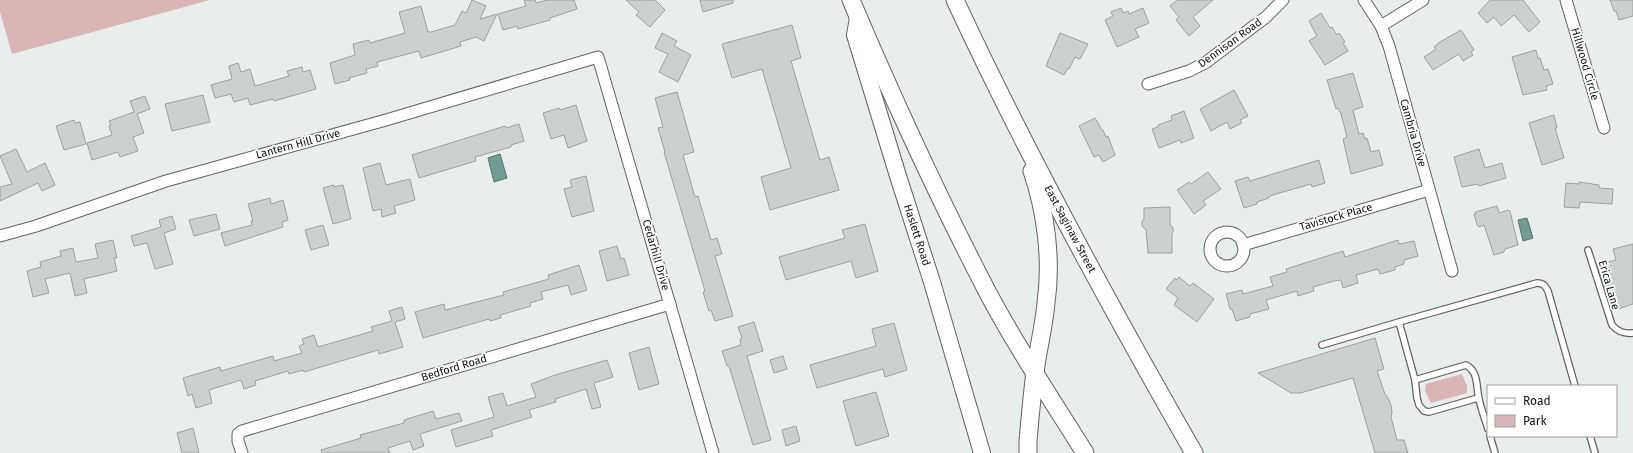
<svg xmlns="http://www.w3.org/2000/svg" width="1633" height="453" font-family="'Fira Sans',sans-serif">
<rect width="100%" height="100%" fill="#e9edec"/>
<g fill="#dab5b5">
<path d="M0 0H210L12 54 0 12Z"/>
<path d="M1462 374 1467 386V393L1431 403 1425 391 1426 384Z"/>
</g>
<g fill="#719b93" stroke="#54726c">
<path d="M500 154 507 178 494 182 488 158Z"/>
<path d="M1527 218 1533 238 1523 241 1518 220Z"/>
</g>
<g fill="#ccd0cf" stroke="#9ca09f">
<path d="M472 0 486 6 480 19 497 14 484 41 476 37 460 42 461 46 421 58 419 51 377 62 378 66 366 69 367 73 349 78 350 80 335 84 330 63 355 55 353 44 369 40 370 43 405 33 399 12 421 6 428 32H431L455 25 462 11 466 13Z"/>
<path d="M524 0H535L536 3 547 0H574L577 9 550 18V20L518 29 517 26 503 30 498 14 526 6Z"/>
<path d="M626 0H655L665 10 650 27 636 15 639 12Z"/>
<path d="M700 0H733V3L703 12Z"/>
<path d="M1177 0H1213L1193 17 1200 26 1189 36 1176 20 1179 17 1170 6Z"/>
<path d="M1490 0H1523L1540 22 1529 32 1514 15 1501 26 1494 17 1487 23 1478 13Z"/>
<path d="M1610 0H1633V16L1619 20 1616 11H1614Z"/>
<path d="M1121 8 1123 13 1128 11 1129 14 1143 8 1149 23 1135 29 1139 37 1117 47 1105 20 1113 16 1111 12Z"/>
<path d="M1321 13 1330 28 1332 27 1337 35 1339 33 1345 42 1343 43 1348 51 1325 65 1309 41 1317 36 1309 21Z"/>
<path d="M792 25 801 58 791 61 820 160 829 157 839 190 770 210 761 177 791 168 762 69 732 78 722 44Z"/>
<path d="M1461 30 1474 50 1471 52 1473 55 1463 61 1459 54 1433 70 1424 57 1436 49 1434 47 1440 42Z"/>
<path d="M662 33 677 41 674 46 691 55 678 82 659 72 668 54 655 48Z"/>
<path d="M1060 33 1088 44 1080 59 1075 57 1069 69 1068 68 1064 75 1046 66Z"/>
<path d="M1536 50 1538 58H1540L1544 70 1548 69 1553 84 1546 86 1547 90 1523 95 1512 57Z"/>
<path d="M238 63 241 72 250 69 255 86 289 76 287 71 302 67 303 72 310 70 316 89 274 101 273 99 250 105 248 98 234 102 231 94 215 98 211 85 232 79 229 66Z"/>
<path d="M1353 73 1363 107 1353 110 1359 134 1363 133 1365 139 1367 138 1371 152 1379 150 1383 165 1351 174 1343 139 1347 137 1341 114 1338 108 1336 109 1327 80Z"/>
<path d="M1234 90 1248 116 1240 120 1242 123 1230 129 1227 122 1211 131 1200 109Z"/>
<path d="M677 92 694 152 683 155 695 197 698 196 711 240 717 238 722 254 715 256 733 316 715 321 711 310 709 311 703 292 705 291 664 152H665L658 128 663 127 655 98Z"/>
<path d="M203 95 210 122 172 131 165 104Z"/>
<path d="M145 96 150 109 137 114 144 133 133 137 138 151 120 157 118 152 92 160 87 143 112 135 109 126 111 125 109 121 134 112 130 101Z"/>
<path d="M576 105 587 141 568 148 564 135 551 139 543 113 559 108 560 110Z"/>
<path d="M1184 111 1194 138 1181 143 1180 140 1159 148 1152 129 1158 127V125L1172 120 1171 116Z"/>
<path d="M1554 115 1557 128H1555L1564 158 1542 165 1529 123Z"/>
<path d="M1095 118 1102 130H1103L1106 137 1108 136 1115 155 1103 162 1099 155 1094 157 1079 126Z"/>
<path d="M74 120 75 123 80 122 86 144 64 150 56 126Z"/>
<path d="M519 124 524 141 511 145V147L475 157 476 161 419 178 412 155 505 126 506 128Z"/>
<path d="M16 149 27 172 45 163 55 185 42 191 38 183 0 201V187L12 184 0 156Z"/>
<path d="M1479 149 1485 168 1502 163 1506 178 1479 186 1478 184 1462 187 1454 157Z"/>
<path d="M1319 160 1325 183 1312 187 1311 184 1276 194 1268 197 1269 198 1257 202V204L1244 208 1235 181 1248 177 1250 181Z"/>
<path d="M380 163 386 185 410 179 415 200 394 206 396 213 382 217 381 209 373 211 363 168Z"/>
<path d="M1208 172 1221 189 1203 201 1206 205 1194 214 1177 190 1189 182 1191 184Z"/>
<path d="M586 176 594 211 572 217 564 189 572 187 570 180Z"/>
<path d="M1579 182 1599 185V188L1613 189 1612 204 1580 202 1579 208 1564 207 1566 183 1579 184Z"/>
<path d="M334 185V187L343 185 351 219 333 224 323 188Z"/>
<path d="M270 198 271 204 283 200 288 220 282 222 283 227 225 246 221 233 252 225 251 221H253L248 204Z"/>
<path d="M1497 206 1499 213 1508 210 1509 211H1510L1518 245 1505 249 1504 252 1494 255 1484 225 1479 227 1477 225 1474 214H1476L1475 212Z"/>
<path d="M1170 207V224L1173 228V232L1172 234V253H1148L1146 230 1142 226V221L1144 219V208Z"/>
<path d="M216 214 220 229 194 236 189 220Z"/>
<path d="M172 216 176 229 164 233 173 264 155 269 147 243 134 246 131 236 161 227 159 220Z"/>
<path d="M865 224 878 271 856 278 851 261 786 280 779 257 845 238 842 230Z"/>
<path d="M323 225 329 245 311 250 305 230Z"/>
<path d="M113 240 117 258H114L117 271 84 279 87 293 75 296 70 273 45 279 49 293 33 297 27 271 41 267 40 262 61 256 60 251 73 248 76 262 98 258 95 244Z"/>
<path d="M1398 240 1399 244 1414 241 1418 256 1404 260V264L1395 267V270L1380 274 1378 269 1356 275 1358 283 1343 288 1341 280 1334 281 1313 287 1314 291 1298 296 1297 291 1266 300 1269 309 1250 314V317L1236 321 1232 309H1230L1226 294 1242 290 1243 294 1273 286 1270 277 1287 272 1286 269 1343 251 1345 257Z"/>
<path d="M1633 244V304L1612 311 1597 265 1616 260 1613 249Z"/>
<path d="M617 246 621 259 624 258 629 275 607 281 599 251Z"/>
<path d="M579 265 587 290 571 295 568 285 541 292 543 299 530 303 531 306 500 315 501 318 490 321 489 319 423 338 415 312 444 304 445 310 504 295 503 292 549 279 548 275Z"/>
<path d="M1179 277 1190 286 1193 283 1214 299 1197 322 1174 305 1178 298 1166 289 1175 278 1177 280Z"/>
<path d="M402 307 405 319 395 322 403 347 379 354 378 350 304 372 303 370 289 374 288 371 255 381 256 385 244 389 241 380 209 390 212 403 196 408 192 394 188 396 183 378 220 367 221 371 273 356 274 361 302 353 299 346 304 344 302 339 314 335 318 347 373 331 371 327 392 321 389 311Z"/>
<path d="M754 322 763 351 747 356 771 440 753 445 729 366H727L722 351 741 345 740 339 742 338 738 327Z"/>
<path d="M894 323 907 370 885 377 883 369 817 388 810 365 876 346 872 329Z"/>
<path d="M1375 338 1384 369 1377 371 1385 394 1388 398 1391 405 1392 412 1391 417 1397 440H1404L1408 453H1375L1353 378 1300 393H1291L1258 373Z"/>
<path d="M649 347 659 384 639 390 629 353Z"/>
<path d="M783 356 787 369 774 373 770 360Z"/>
<path d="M607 360 613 377 594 383 601 407 592 409 586 389 555 399 556 402 529 410 532 417 491 430 493 436 456 447 451 430 494 417 488 397 503 393 507 406 536 397 531 384 555 375Z"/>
<path d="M876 392 889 436 856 446 843 401Z"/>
<path d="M433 411 436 419 459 413 462 421 420 434 424 446 413 450 410 441 388 448 390 453H322L321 450 361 438 360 435 404 423V420Z"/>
<path d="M796 426 800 441 786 446 782 430Z"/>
<path d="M193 428 199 453H182L177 433Z"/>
</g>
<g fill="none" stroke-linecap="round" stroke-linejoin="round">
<g stroke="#5f6362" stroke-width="8">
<g id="service">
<path d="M1588 250 1612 325C1618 332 1624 334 1633 333"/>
<path d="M1322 345 1399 322"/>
<path d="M1415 380 1466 365C1479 372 1476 387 1479 399 1481 409 1485 419 1488 429"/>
<path d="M1478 398 1429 412 1424 411 1419 405 1417 398 1415 380 1399 322 1537 283C1543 283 1545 285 1548 291L1575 386"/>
<path d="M1490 436 1495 453"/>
<path d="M1590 436 1595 453"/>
</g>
</g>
<g stroke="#5f6362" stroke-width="13">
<g id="minor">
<path d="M1364 0 1381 26 1389 46 1452 271"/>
<path d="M1566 0 1604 128"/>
<path d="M1381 26 1423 0"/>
<path d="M1148 84 1189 71 1205 63 1266 17 1283 0"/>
<circle cx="1227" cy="249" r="17"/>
<path d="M0 236 36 226 166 181 386 120 598 57 713 453"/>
<path d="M1243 245 1429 190"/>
<path d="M242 453 238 441V434L242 431 670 304"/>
</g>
</g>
<g stroke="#5f6362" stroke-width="18">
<path id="secondary" d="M858 18 855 35 898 176 932 282 982 453"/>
</g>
<g stroke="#5f6362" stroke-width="19">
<g id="primary">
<path d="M851 0C893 99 938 197 988 293 1017 348 1052 400 1085 453"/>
<path d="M955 0C1027 155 1109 305 1194 453"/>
<path d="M1028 453V441C1030 418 1032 395 1035 372 1038 349 1044 326 1046 303 1052 260 1046 212 1032 171"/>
</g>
</g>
<use href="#service" stroke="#fff" stroke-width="5.5"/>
<use href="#minor" stroke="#fff" stroke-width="11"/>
<use href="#secondary" stroke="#fff" stroke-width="16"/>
<use href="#primary" stroke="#fff" stroke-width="17"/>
</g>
<g text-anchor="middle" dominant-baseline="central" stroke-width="3.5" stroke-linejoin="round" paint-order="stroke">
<g font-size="11" fill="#111212" stroke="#fff">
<text transform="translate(1230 43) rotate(-36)">Dennison Road</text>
<text transform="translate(1585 64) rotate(74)">Hillwood Circle</text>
<text transform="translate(1413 133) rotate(74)">Cambria Drive</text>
<text transform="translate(298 144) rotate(-15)">Lantern Hill Drive</text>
<text transform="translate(1336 217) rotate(-16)">Tavistock Place</text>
<text transform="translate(1070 229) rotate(62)">East Saginaw Street</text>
<text transform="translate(917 235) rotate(72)">Haslett Road</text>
<text transform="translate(656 255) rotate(74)">Cedarhill Drive</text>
<text transform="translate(1609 285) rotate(74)">Erica Lane</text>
<text transform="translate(454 368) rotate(-17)">Bedford Road</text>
</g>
</g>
<rect x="1487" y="385" width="130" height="52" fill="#ffffff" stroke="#a0a0a0"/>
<rect x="1495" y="398" width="20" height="6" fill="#ffffff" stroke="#a0a0a0"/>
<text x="1523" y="405" font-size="12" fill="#111212">Road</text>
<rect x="1495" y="415" width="20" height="12" fill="#dab5b5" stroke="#a0a0a0"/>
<text x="1523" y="425" font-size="12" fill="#111212">Park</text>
</svg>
